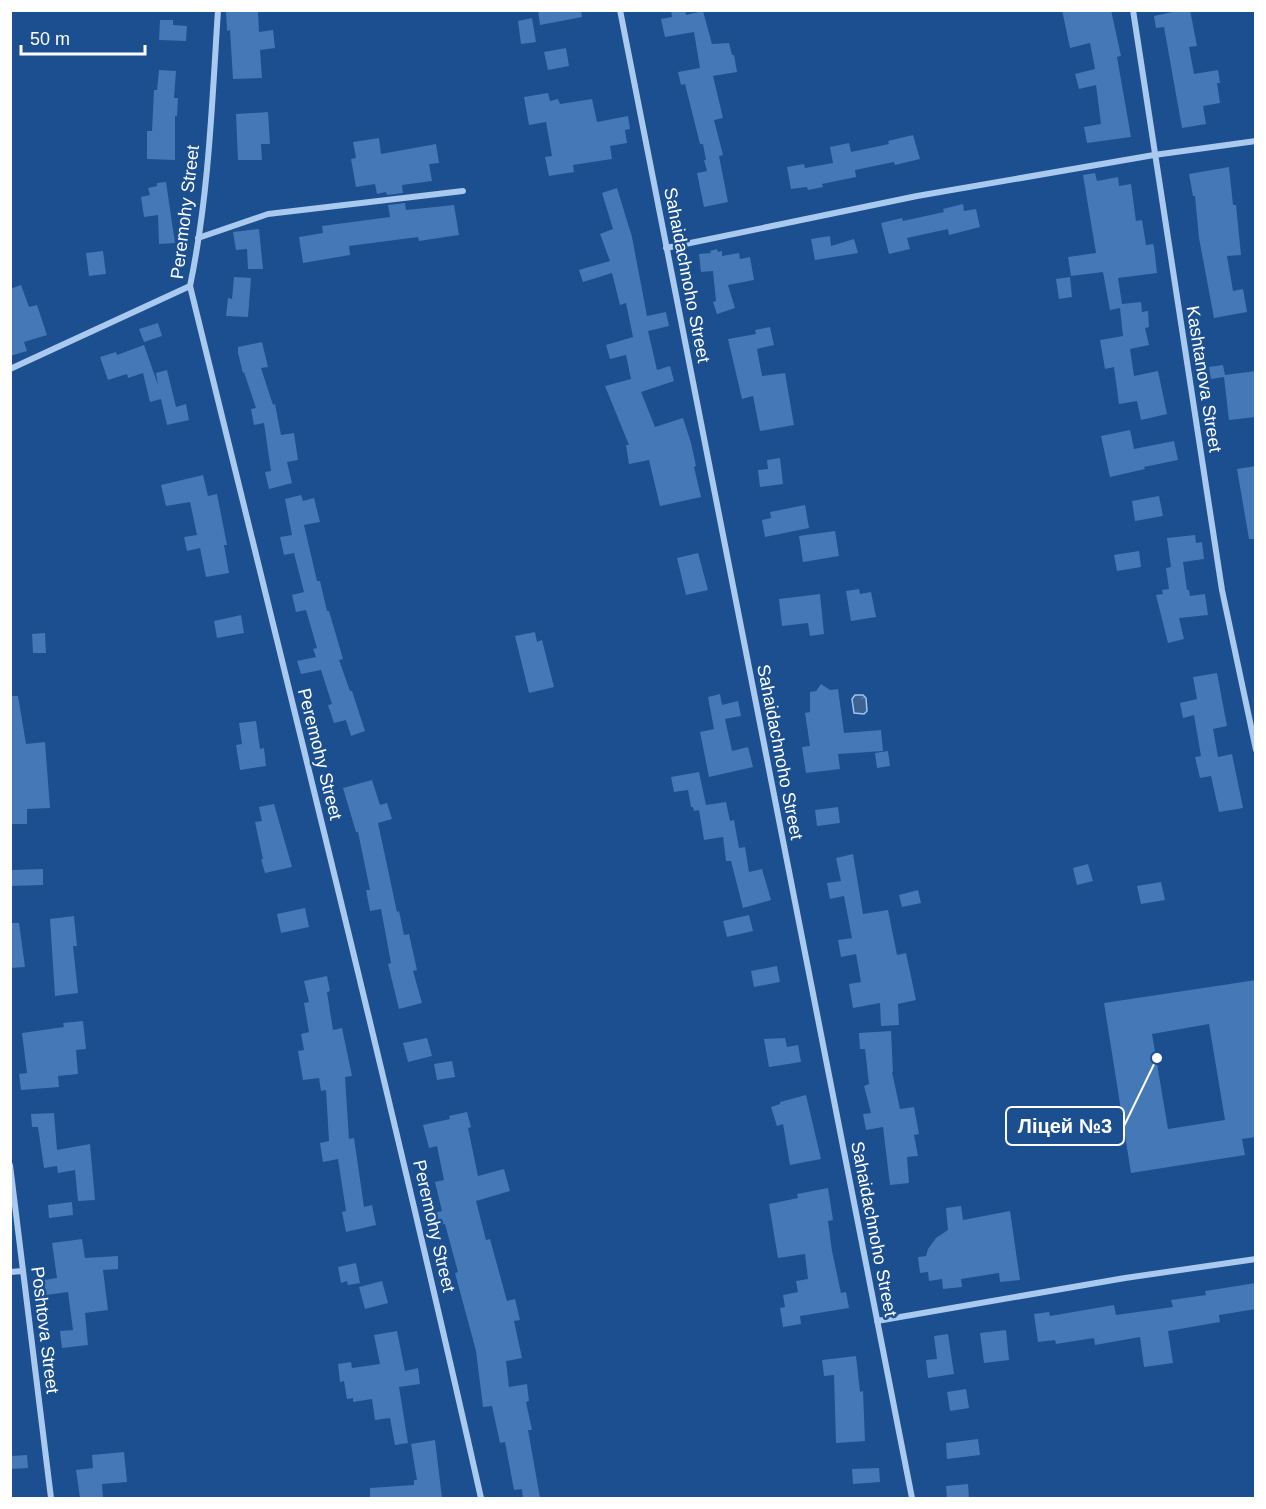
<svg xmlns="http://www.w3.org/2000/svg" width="1266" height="1509" font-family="Arial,sans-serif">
<defs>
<pattern id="water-ripples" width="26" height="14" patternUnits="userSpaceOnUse" patternTransform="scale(1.5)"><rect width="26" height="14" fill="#3c6290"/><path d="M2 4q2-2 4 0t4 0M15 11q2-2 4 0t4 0" fill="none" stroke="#597aa1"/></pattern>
</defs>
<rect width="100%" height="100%" fill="#1b4f8f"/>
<path fill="url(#water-ripples)" stroke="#9cc4f0" stroke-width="1.5" d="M855 695H863L866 698 867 711 864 714 854 713 852 699Z"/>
<g fill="#4478b7" fill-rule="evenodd">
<path d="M538 10H581L582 17 540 25Z"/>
<path d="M671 10H685L686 15 703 11 712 44 729 43 732 55H734L737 72 713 76 723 118 714 120 723 155 719 156 728 202 704 207 697 173 707 171 704 160H706L703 144H700L685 84 681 85 678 72 700 68 694 32 665 37 661 19 672 17Z"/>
<path d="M1062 10H1111L1121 56 1117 57 1131 137 1087 143 1084 127 1101 124 1096 85 1079 89 1075 74 1095 69 1090 43 1070 48Z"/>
<path d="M1182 10H1190L1197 46 1189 47 1194 74 1218 70 1220 83H1217L1220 103 1203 106 1206 124 1182 128 1164 27 1156 28 1154 16Z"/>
<path d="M258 11 259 32 273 30 275 48 260 50 262 78 233 79 230 30 227 31 226 12Z"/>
<path d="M532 18 536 42 521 44 518 21Z"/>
<path d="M160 20H173V25L187 26 186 41 159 40Z"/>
<path d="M566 48 569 66 548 70 544 52Z"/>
<path d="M159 70 176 71 174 98H178L177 116H175V160L147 159V131H152L154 90H157Z"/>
<path d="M548 93 550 101 558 99 560 104 592 99 597 122 628 116 630 129 625 130 627 143 610 146 612 159 573 165 574 172 549 176 545 157 552 156 546 122 529 125 524 97Z"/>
<path d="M268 112 270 144H261L262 160H238L236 114Z"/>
<path d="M913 135 920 159 895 165 894 162 855 170 856 177 822 184 823 187 808 190 807 187 791 189 787 167 804 164 805 168 833 163 830 147 849 143 851 152 889 144 888 141Z"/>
<path d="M379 138 381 154 436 144 439 163 429 164 432 181 402 185 403 193 387 195 386 192 377 194 375 184 356 187 351 159 356 158 353 142Z"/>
<path d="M1229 167 1233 205H1236L1241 255 1227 256 1233 291 1243 289 1247 312 1214 318 1199 238 1195 196H1193L1189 174Z"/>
<path d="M1095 173 1097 181 1118 177 1119 186 1131 184 1136 221 1142 220 1146 245 1153 244 1154 247 1157 273 1118 278 1122 304 1141 302 1142 312 1148 311 1149 327 1145 328 1149 345 1130 349 1134 376 1158 371 1167 414 1141 420 1137 401 1119 404 1114 367 1105 369 1100 340 1123 336 1120 308 1110 310 1103 272 1071 276 1068 257 1096 253 1083 175Z"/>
<path d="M166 182 175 243 159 244 158 215 144 217 141 197 150 195 148 188 157 186V183Z"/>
<path d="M617 188 632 237 647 316 666 312 669 326 648 331 657 370 670 366 674 381 641 392 655 427 683 418 691 443 696 466 694 467 701 497 660 506 649 460 629 464 626 445H629L605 386 631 379 626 355 610 359 606 345 633 337 626 303 620 305 612 273 583 282 579 270 610 261 600 234 613 229 602 193Z"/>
<path d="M405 203 406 210 454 205 459 235 419 241 418 237 349 246 350 255 303 263 299 237 323 233 322 226 390 217 388 205Z"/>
<path d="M963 204 964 211 976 209 980 227 949 235 948 229 907 238 910 249 889 254 881 223 902 218 903 221 944 212 943 209Z"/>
<path d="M259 229 263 269H248L247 249 236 250 233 232Z"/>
<path d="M830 236 831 246 854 239 858 253 815 260 811 239Z"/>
<path d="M717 249 718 252 722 251V256L739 253 740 259 750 257 754 280 728 285 735 308 717 314 713 302 716 301 713 271 701 272 699 254 711 253 710 251Z"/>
<path d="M103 251 106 274 89 276 86 253Z"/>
<path d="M234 277 251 278 248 317 226 316 228 298 232 299Z"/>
<path d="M1070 277 1072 297 1059 299 1056 279Z"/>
<path d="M21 285 29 307 37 305 47 335 24 342 27 351 10 356V289Z"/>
<path d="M158 323 162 336 144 342 139 329Z"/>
<path d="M770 327 774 345 757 349 762 376 785 373 794 425 760 431 753 396 742 399 728 339 756 334 755 330Z"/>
<path d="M262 342 268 367 261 368 273 405 275 404 281 435 294 433 298 460 287 462 292 483 269 489 265 472 271 471 264 423 254 425 251 409 256 408 244 372 243 373 238 353V347Z"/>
<path d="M144 345 158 385 156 373 167 370 176 407 186 404 189 420 167 425 161 399 150 402 143 373 128 378 127 374 108 380 100 357 116 352 117 355Z"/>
<path d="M1223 365 1225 375 1256 371V417L1229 420 1224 377 1211 379 1209 367Z"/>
<path d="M1130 430 1134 449 1174 441 1178 460 1144 467 1145 469 1110 477 1101 436Z"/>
<path d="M780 458 783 484 760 487 758 470 768 469 767 460Z"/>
<path d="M1256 466V539H1249L1237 469Z"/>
<path d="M203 475 208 496 217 494 227 545H224L229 573 206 577 200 548 187 551 184 537 197 535 190 502 166 506 161 485Z"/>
<path d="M301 495 303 501 314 498 320 522 304 525 317 581H320L327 611H329L343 659 339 660 350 691H352L365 731 351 736 346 720 334 723 328 705 332 704 321 670 301 674 297 661 316 657 313 649 317 648 306 610 296 612 292 595 304 592 294 553 284 555 280 537 292 535 285 499Z"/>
<path d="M1159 496 1163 516 1135 521 1132 501Z"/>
<path d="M805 505 809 528 765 537 762 520 771 518 770 512Z"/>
<path d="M835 531 839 556 803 562 799 536Z"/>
<path d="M1195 535 1196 543 1202 542 1204 559 1183 562 1187 590H1189L1190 596 1205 594 1208 615 1179 618 1184 639 1168 643 1156 595 1163 594 1162 590 1169 589 1166 568 1171 567 1167 538Z"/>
<path d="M1139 551 1141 567 1117 571 1114 555Z"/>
<path d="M698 553 708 590 686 595 677 558Z"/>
<path d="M859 589 860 594 871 592 876 617 851 621 846 591Z"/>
<path d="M820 594 824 634 810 636 808 623 782 626 779 599Z"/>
<path d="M241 615 244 633 217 638 214 621Z"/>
<path d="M535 632 537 642 542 640 554 687 529 693 515 636Z"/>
<path d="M45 633 46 653H33L32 634Z"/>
<path d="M1217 673 1227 726 1213 729 1218 757 1232 754 1243 808 1219 812 1211 776 1200 778 1195 757 1201 756 1194 715 1183 718 1180 703 1197 699 1193 677Z"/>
<path d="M821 684 830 690 838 689 844 733 881 730 883 751 838 754 840 769 806 773 802 747 810 746 805 713 810 712V692L816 691Z"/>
<path d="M720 694 722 705 738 701 741 716 725 719 732 751 748 747 753 767 709 777 700 732 714 729 708 697Z"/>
<path d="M10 696H18L26 744 45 742 50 808 27 809V824H10Z"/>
<path d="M256 721 260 749 264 748 266 766 240 770 236 745 242 744 239 723Z"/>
<path d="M888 751 890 766 877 768 875 753Z"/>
<path d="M699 772 706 805 726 802 730 821 734 820 739 848 745 847 749 872 762 869 771 900 743 908 731 861H726L723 837 704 840 699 810 694 811 693 807H691L688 790 674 792 671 777Z"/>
<path d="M372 780 380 805 387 803 392 819 378 823 397 912 399 911 404 935 409 934 417 970 413 971 422 1003 399 1009 388 964 391 963 381 909 370 911 366 890H370L358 832H356L343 788Z"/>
<path d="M274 804 292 867 265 873 261 859H263L255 822 262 821 259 807Z"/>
<path d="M838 807 840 823 817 826 815 810Z"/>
<path d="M853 854 863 914 888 910 897 955 906 953 916 1000 898 1004 899 1025 881 1026 880 1003 853 1008 849 984 861 982 856 954 841 957 838 940 852 938 844 896 830 899 827 883 841 881 836 858Z"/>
<path d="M1088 864 1093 881 1077 885 1073 868Z"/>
<path d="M43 869V885L10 886V870Z"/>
<path d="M1161 882 1165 900 1141 904 1137 886Z"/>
<path d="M918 890 921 903 902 907 899 895Z"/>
<path d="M305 908 309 927 281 933 277 914Z"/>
<path d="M749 915 753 931 727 937 723 921Z"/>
<path d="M74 916 77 946H73L78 993 55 996 50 919Z"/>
<path d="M10 923H19L25 967 10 968Z"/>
<path d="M777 966 780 982 754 987 751 971Z"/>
<path d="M327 976 330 991 327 992 333 1030 342 1028 352 1076 345 1077 349 1139 354 1138 364 1207 372 1205 376 1225 346 1232 342 1212 346 1211 338 1159 323 1162 320 1143 329 1141 326 1090 321 1091 319 1078 303 1080 298 1051 304 1050 301 1034 309 1032 304 1003 309 1002 304 981Z"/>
<path d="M1256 980V1137L1242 1139 1245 1155 1131 1173 1104 1003ZM1209 1024 1225 1120 1168 1129 1152 1034Z"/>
<path d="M83 1021 86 1049 76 1050 78 1074 58 1076 59 1087 21 1090 19 1074 27 1073 22 1033 64 1027 63 1023Z"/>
<path d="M891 1031 893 1072H892L900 1109 914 1107 919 1134 914 1135 918 1156 907 1157 909 1183 890 1185 883 1127 866 1130 863 1114 871 1113 864 1086 869 1084 865 1049H860L859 1033Z"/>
<path d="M427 1038 432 1056 408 1062 403 1043Z"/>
<path d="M785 1038 787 1047 798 1045 801 1062 769 1067 764 1039Z"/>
<path d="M452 1061 455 1077 437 1080 434 1064Z"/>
<path d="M806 1095 821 1159 790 1165 783 1124 777 1126 771 1107 780 1104V1102Z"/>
<path d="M467 1112 471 1127 468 1128 478 1176 504 1169 510 1191 476 1201 486 1240 490 1239 507 1301 515 1299 520 1320 514 1321 522 1358 506 1361 509 1387 527 1384 529 1401 526 1402 532 1430H528L540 1498H523L522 1489 514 1490 505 1442 500 1443 492 1406 483 1407 476 1351 455 1273 458 1272 445 1224 433 1226 431 1214 442 1211 435 1182 444 1180 437 1146 429 1148 423 1125 450 1119 449 1116Z"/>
<path d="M54 1113 57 1150 90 1144 95 1200 78 1201 75 1170 58 1173 57 1166 44 1168 38 1127H32L31 1114Z"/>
<path d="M828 1188 833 1220 828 1221 832 1251 841 1293 846 1292 849 1308 800 1316 801 1324 783 1327 780 1308 785 1307 783 1295 798 1292 796 1281 808 1279 805 1254 778 1258 769 1204 798 1198 797 1194Z"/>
<path d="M72 1202 73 1215 49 1218 48 1205Z"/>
<path d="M961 1206 963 1220 1010 1211 1020 1280 1000 1282 999 1273 961 1279 962 1287 943 1289 942 1279 929 1281 928 1272 920 1273 918 1257 926 1256 928 1249 936 1238 948 1230 946 1208Z"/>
<path d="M82 1239 85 1258 118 1256V1269L103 1270 108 1310 85 1313 88 1345 62 1348 60 1331 73 1330 68 1292 46 1295 44 1280 57 1278 52 1243Z"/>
<path d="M356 1263 360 1283 348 1285 347 1281 341 1283 338 1267Z"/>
<path d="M382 1281 388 1303 365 1309 359 1287Z"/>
<path d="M1256 1283V1309L1219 1315 1220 1322 1168 1331 1173 1363 1144 1367 1140 1337 1095 1345 1094 1338 1056 1344 1055 1340 1038 1342 1034 1314 1049 1312 1050 1316 1114 1305 1116 1315 1173 1307 1171 1300 1206 1295 1205 1291Z"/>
<path d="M1006 1330 1009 1360 984 1363 980 1333Z"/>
<path d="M397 1331 405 1371 418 1368 420 1384 399 1387 408 1443 395 1445 390 1418 375 1420 372 1399 353 1402V1398L347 1399 344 1381 340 1382 338 1364 351 1362 352 1368 380 1364 374 1335Z"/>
<path d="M948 1334 954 1374 928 1378 926 1360 937 1359 934 1336Z"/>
<path d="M856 1356 860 1392 863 1391 865 1441 836 1443 834 1375 824 1376 822 1360Z"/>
<path d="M966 1389 969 1408 950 1411 947 1392Z"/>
<path d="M978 1439 980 1455 947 1459 946 1443Z"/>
<path d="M435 1440 442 1498H370V1488L414 1485V1480H417L411 1444Z"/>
<path d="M124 1452 127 1482 102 1484 103 1498H80L76 1470 93 1468 92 1455Z"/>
<path d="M27 1455 28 1468 10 1469V1456Z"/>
<path d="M879 1468 880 1482 853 1484 852 1469Z"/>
<path d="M968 1484 969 1498H947L946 1486Z"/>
</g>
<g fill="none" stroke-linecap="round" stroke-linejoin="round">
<g stroke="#a9c9ee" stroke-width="6">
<path d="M218 10C212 102 209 195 190 286 289 690 390 1093 481 1498"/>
<path d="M620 10 912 1498"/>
<path d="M1133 10 1222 590 1256 750"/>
<path d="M198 238 268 214 463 191"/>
<path d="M666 248 917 196 1154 155 1256 141"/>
<path d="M10 369 190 286"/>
<path d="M10 1165 51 1498"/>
<path d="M10 1272 23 1271"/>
<path d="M877 1321 1125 1278 1256 1259"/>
</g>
</g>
<g text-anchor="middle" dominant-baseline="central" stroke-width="5" stroke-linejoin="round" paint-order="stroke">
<g font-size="18" fill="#fff" stroke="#1b4f8f">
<text transform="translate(185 212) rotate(-83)">Peremohy Street</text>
<text transform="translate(687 275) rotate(79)">Sahaidachnoho Street</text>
<text transform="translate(1204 379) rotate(81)">Kashtanova Street</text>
<text transform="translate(780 752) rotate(79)">Sahaidachnoho Street</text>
<text transform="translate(320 754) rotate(76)">Peremohy Street</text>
<text transform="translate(434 1226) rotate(77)">Peremohy Street</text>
<text transform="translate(874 1229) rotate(79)">Sahaidachnoho Street</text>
<text transform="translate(45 1330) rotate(83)">Poshtova Street</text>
</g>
</g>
<path fill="none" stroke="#fff" stroke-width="2" d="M1157 1058L1124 1126"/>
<circle fill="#fff" stroke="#1b4f8f" stroke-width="2" cx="1157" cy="1058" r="6"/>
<rect fill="#1b4f8f" stroke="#fff" stroke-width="2" x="1006" y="1107" width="118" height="38" rx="6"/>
<g font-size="20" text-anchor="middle" font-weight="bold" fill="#fff">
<text x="1065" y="1133">Ліцей №3</text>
</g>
<rect width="1266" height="1509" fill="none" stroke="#ffffff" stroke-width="24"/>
<path d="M21 45v9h124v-9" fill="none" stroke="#ffffff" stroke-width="3"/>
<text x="30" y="45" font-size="18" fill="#ffffff" stroke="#1b4f8f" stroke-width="4.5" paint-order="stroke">50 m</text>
</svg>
